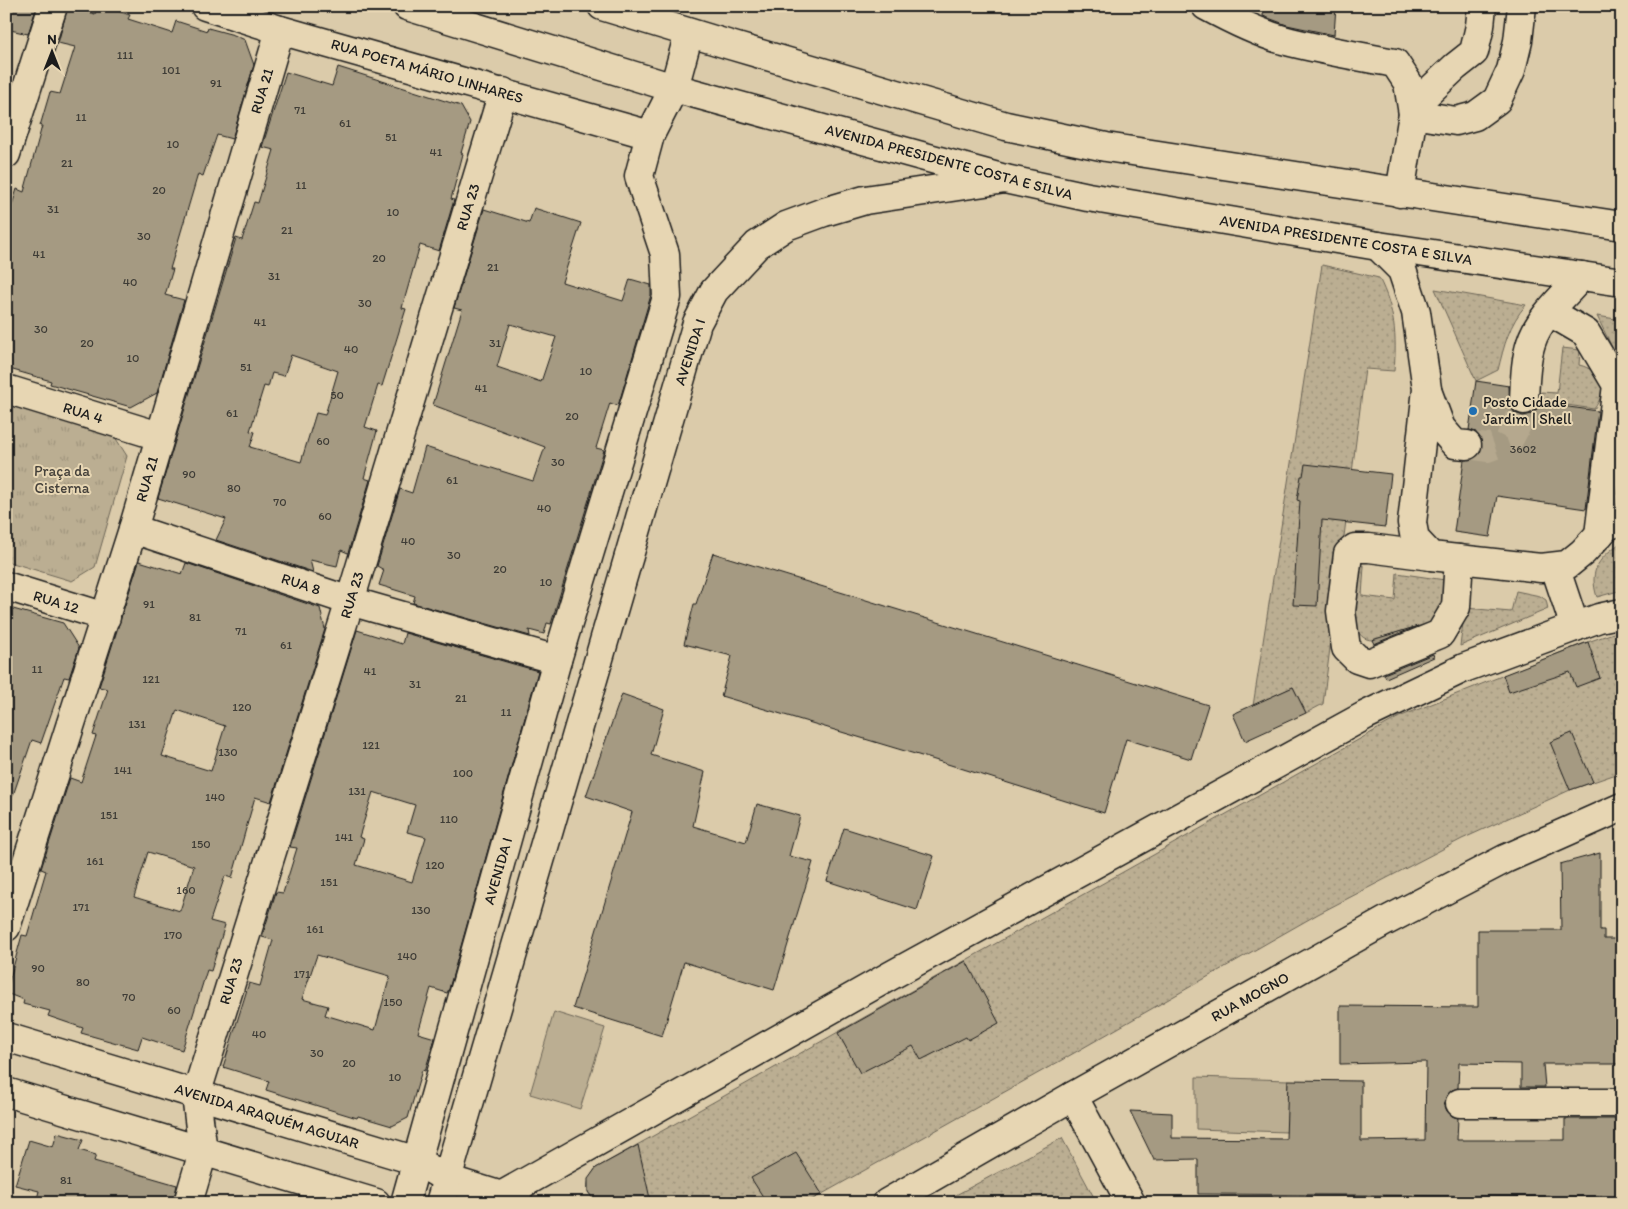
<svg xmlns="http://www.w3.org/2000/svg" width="1628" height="1209" font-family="Itim,sans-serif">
<defs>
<pattern id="grass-dots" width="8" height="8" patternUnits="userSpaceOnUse" patternTransform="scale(1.25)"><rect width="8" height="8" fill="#bbae92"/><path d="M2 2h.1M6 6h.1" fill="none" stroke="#a0957d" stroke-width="1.8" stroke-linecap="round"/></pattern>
<pattern id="park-tufts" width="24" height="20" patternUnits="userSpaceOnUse" patternTransform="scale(1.25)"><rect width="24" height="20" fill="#bbae92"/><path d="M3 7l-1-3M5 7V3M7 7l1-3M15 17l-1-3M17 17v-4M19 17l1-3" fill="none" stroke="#a0957d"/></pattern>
</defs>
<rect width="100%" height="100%" fill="#dbcbaa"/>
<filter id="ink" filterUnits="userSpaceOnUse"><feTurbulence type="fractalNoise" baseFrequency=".02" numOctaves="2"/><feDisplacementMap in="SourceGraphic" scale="10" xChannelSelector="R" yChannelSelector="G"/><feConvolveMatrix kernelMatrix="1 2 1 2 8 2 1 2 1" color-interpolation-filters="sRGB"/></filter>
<g filter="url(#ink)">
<g fill="url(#grass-dots)" stroke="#6c6557">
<path d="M1322 265 1379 278C1395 310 1397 336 1394 371L1365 369 1323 704 1306 713 1293 687 1253 706Z"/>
<path d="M1435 289 1526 305C1509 324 1504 346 1498 370L1476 381Z"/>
<path d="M1597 316 1622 320V368Z"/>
<path d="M1562 348 1580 350 1579 365C1602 370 1608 391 1594 409L1541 401V392L1557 393Z"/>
<path d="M1622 542V590L1597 597C1588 569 1600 557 1622 542Z"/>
<path d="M1354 565 1364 566 1362 596 1395 600 1397 573 1445 580 1443 606 1432 622 1373 640C1363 640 1358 634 1355 625Z"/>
<path d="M1516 591 1540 596 1546 600 1548 609 1460 646 1465 608 1511 612Z"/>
<path d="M1619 631 1622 632V772L1570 790 1462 839 1318 914 1060 1061 806 1203H603C582 1196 585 1182 596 1168L1399 717 1582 644Z"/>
<path d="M1062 1138 1097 1203H941Z"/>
</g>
<path fill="url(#park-tufts)" stroke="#6c6557" d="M6 403 113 434 127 456 95 567 72 581 6 561Z"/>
<g fill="#bbae92" stroke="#6c6557">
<path d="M554 1012 605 1028 580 1109 530 1094Z"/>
<path d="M1196 1077 1288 1080 1287 1132 1196 1129Z"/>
</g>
<g fill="#a59a82" stroke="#1c1c1c" fill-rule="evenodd">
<path d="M6 6H37L28 34 6 29Z"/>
<path d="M68 6 95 14 97 6H102L130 15 128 19 172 33 176 21 207 31 208 28 234 35 245 40 254 65 232 139 217 135 203 176 198 174 170 269H173L165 295 184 300 157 393 131 407 50 384 51 381 6 368V224L17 189 24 192 42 126H40L50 92 60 94 75 47 58 43Z"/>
<path d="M1264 6H1336L1334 35 1287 25 1263 16Z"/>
<path d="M338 67 461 106 470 122 461 153 463 154 451 199 454 200 439 251 420 245 402 308 406 309 382 386 378 385 365 427 377 431 364 478 370 480 348 553 341 550 337 566 310 560 313 572 216 540 226 519 158 498 236 238 242 240 254 202 258 203 274 150 262 147 286 72 332 86ZM291 355 338 371 325 415 316 413 301 462 250 447 255 432 250 431 264 386 268 387 272 373 284 376Z"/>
<path d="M534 208 581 223 562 282 623 301 630 279 651 285V295L618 406 610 403 596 448 604 450 551 624 547 623 544 634 529 630 530 636 413 603 415 596 379 585 384 570 377 566 400 489 412 493 425 447 533 481 545 447 433 405 462 310 454 308 484 209 529 223ZM510 324 556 337 541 382 497 367Z"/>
<path d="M1476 381 1509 386 1510 407 1515 413 1523 416 1532 414 1537 409 1539 403 1598 411 1586 509 1497 496 1490 537 1454 532 1464 460 1474 459 1480 454 1482 447 1481 438 1476 432 1469 430Z"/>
<path d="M1305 464 1391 474 1385 527 1322 520 1317 606 1293 605 1300 501 1297 500 1301 476H1303Z"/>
<path d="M713 553 1208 705 1191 759 1126 739 1104 813 925 757 721 696 732 656 684 644 694 604H696Z"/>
<path d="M139 561 182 574 186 563 320 608 325 629 271 802 255 797 232 878 225 876 210 921 225 925 211 971 207 970 182 1050 142 1037 138 1049 81 1033 83 1028 48 1016 50 1011 23 1004 24 1000 6 993 22 935 27 936 46 871 41 869 70 778 81 782 96 736 93 735 108 689 99 687ZM177 710 225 726 211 771 162 756ZM148 852 194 866 180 911 134 897Z"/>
<path d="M6 607 63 623 79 648 69 678 64 677 41 743 32 740 10 804 6 803Z"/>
<path d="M1418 626 1374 644 1372 640Z"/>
<path d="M357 630 402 644 405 633 538 671 449 989 447 993 431 988 418 1033 435 1038 425 1071 422 1070 408 1118 392 1126 358 1116 357 1118 266 1090 269 1081 223 1067 249 983 260 986 273 940 262 937 276 892 283 893 297 848 290 847ZM373 792 415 805 407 832 426 837 412 882 356 865 364 839 359 837ZM317 955 390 976 375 1030 325 1015 328 1006 302 999Z"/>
<path d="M1588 642 1600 678 1576 687 1570 672 1509 692 1503 675Z"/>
<path d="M1433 654 1434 657 1386 678 1384 674Z"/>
<path d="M1293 687 1306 713 1245 741 1233 714Z"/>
<path d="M622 694 664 709 651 755 705 772 693 826 746 842 757 804 800 816 789 856 813 862 774 990 684 962 662 1036 573 1008 632 812 586 796Z"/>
<path d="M1572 733 1593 782 1570 790 1550 742Z"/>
<path d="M844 828 934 856 917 910 827 881Z"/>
<path d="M1600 853V930H1604V939H1622V1064H1543L1545 1087H1521V1064L1459 1063 1458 1088 1452 1090 1447 1095 1444 1103 1447 1111 1452 1116 1458 1118 1457 1140H1565V1119H1622V1197L1198 1194V1159L1154 1160 1130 1111 1172 1113V1138L1286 1139 1288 1080 1361 1081V1141L1425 1140 1426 1062 1340 1064V1006L1478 1007V930H1561L1560 864Z"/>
<path d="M966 961 999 1023 968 1040 966 1037 921 1060 913 1046 860 1073 838 1033Z"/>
<path d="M57 1133 83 1140 79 1150 96 1155 94 1161 177 1185 173 1203H36L39 1191 15 1185 29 1140 53 1147Z"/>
<path d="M638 1145 651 1203H603L594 1200 588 1192V1179L596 1168Z"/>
<path d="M796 1153 822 1194 806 1203H767L751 1178Z"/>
</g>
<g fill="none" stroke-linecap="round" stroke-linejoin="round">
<path stroke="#b5a88e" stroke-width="28" stroke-dasharray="28 14" stroke-linecap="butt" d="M1467 445 1487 448 1509 440 1516 427 1524 400"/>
<g stroke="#1c1c1c" stroke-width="31">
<g id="minor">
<path d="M205 6 280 30 650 135"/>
<path d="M1206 6C1230 19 1256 32 1283 40 1320 50 1358 56 1395 63L1408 83 1413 114 1400 193"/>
<path d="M1413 114 1456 121 1475 116 1497 100 1511 70 1518 41 1522 6"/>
<path d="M1413 114 1421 99 1455 67 1474 52 1480 26 1482 6"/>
<path d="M6 154 53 6"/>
<path d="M1378 246 1402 270 1416 312 1427 389 1412 523 1415 539 1431 556 1541 568 1567 565 1583 552 1607 526 1622 520"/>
<path d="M1550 312 1586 333 1617 385 1599 535"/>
<path d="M6 389 159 436"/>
<path d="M1428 393 1441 428 1455 444 1467 445"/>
<path d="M1524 400C1525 381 1525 361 1531 343 1539 317 1564 296 1582 276"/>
<path d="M133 529 350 601 557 660"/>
<path d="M1431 556 1369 548H1355L1348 554 1341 611 1346 648 1357 659 1369 663 1440 634 1456 607 1459 559"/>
<path d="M1555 567 1575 627"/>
<path d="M6 586 106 617"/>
<path d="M6 927 133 529 280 30"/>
<path d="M6 1037 417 1161 447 1179 518 1201"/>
<path d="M6 1092 376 1203"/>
<path d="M1073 1096 1131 1203"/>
<path d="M1460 1103H1622"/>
<path d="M501 1196 890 976 1366 715 1464 668 1599 618 1622 613"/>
<path d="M188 1203 203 1152 196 1095 350 601 503 92"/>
<path d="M405 1203 557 660 667 297 665 254 639 176 650 135 674 88 689 33"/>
<path d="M440 1203 697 323 714 291 757 245 786 226 824 212 865 200 1005 179"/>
<path d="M887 1203 1073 1096 1384 922 1505 859 1622 807"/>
</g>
</g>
<g stroke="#1c1c1c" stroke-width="31">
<g id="major">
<path d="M407 6 667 86 1005 179 1088 197 1378 246 1622 282"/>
<path d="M602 6 730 45 1006 126 1106 147 1622 226"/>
</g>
</g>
<use href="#minor" stroke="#e7d6b3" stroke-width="28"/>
<use href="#major" stroke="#e7d6b3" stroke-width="28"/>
</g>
</g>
<circle fill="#1f6fb2" stroke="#e7d6b3" stroke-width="2" cx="1473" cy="411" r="5"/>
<g text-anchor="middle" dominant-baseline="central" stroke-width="4" stroke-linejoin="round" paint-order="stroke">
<g font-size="12" fill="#3e3c36">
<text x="125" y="55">111</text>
<text x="171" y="70">101</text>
<text x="216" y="83">91</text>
<text x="300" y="110">71</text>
<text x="81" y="117">11</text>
<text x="345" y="123">61</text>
<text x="391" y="137">51</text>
<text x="173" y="144">10</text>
<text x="436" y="152">41</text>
<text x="67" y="163">21</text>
<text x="301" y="185">11</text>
<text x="159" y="190">20</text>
<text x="53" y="209">31</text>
<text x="393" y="212">10</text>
<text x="287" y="230">21</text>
<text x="144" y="236">30</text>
<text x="39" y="254">41</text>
<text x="379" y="258">20</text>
<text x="493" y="267">21</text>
<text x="274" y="276">31</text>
<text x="130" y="282">40</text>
<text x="365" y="303">30</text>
<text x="260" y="322">41</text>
<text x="41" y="329">30</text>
<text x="87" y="343">20</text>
<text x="495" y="343">31</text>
<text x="351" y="349">40</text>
<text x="133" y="358">10</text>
<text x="246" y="367">51</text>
<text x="586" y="371">10</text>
<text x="481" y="388">41</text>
<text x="337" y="395">50</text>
<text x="232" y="413">61</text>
<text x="572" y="416">20</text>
<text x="323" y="441">60</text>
<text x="1523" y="449">3602</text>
<text x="558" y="462">30</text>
<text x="189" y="474">90</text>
<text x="452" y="480">61</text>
<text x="234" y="488">80</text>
<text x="280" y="502">70</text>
<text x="544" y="508">40</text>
<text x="325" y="516">60</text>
<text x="408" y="541">40</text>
<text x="454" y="555">30</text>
<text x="500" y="569">20</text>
<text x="546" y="582">10</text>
<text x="149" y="604">91</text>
<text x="195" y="617">81</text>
<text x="241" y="631">71</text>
<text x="286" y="645">61</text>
<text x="37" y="669">11</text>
<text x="370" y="671">41</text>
<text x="151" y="679">121</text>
<text x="415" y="684">31</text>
<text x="461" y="698">21</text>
<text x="242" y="707">120</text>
<text x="506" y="712">11</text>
<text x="137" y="724">131</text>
<text x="371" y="745">121</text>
<text x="228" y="752">130</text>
<text x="123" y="770">141</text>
<text x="463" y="773">100</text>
<text x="357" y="791">131</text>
<text x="215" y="797">140</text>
<text x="109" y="815">151</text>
<text x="449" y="819">110</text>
<text x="344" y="837">141</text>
<text x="201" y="844">150</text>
<text x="95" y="861">161</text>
<text x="435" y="865">120</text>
<text x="329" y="882">151</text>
<text x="186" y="890">160</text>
<text x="81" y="907">171</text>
<text x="421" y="910">130</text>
<text x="315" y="929">161</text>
<text x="173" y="935">170</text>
<text x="407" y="956">140</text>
<text x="38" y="968">90</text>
<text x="302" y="974">171</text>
<text x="83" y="982">80</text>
<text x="129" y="997">70</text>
<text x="393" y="1002">150</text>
<text x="174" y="1010">60</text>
<text x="259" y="1034">40</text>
<text x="317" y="1053">30</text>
<text x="349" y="1063">20</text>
<text x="395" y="1077">10</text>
<text x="66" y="1180">81</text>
</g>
<g font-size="15" fill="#1c1c1c" stroke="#e7d6b3">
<text transform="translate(427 71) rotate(16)">RUA POETA MÁRIO LINHARES</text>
<text transform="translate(262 91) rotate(-73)">RUA 21</text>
<text transform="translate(949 162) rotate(15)">AVENIDA PRESIDENTE COSTA E SILVA</text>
<text transform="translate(468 207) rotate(-73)">RUA 23</text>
<text transform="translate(1346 240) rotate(9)">AVENIDA PRESIDENTE COSTA E SILVA</text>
<text transform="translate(690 352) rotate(-72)">AVENIDA I</text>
<text transform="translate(83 413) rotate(17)">RUA 4</text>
<text transform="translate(147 479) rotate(-74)">RUA 21</text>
<text transform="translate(301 584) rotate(18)">RUA 8</text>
<text transform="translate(352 595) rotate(-73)">RUA 23</text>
<text transform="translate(56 602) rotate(17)">RUA 12</text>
<text transform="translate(498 871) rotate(-74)">AVENIDA I</text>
<text transform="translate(231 981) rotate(-73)">RUA 23</text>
<text transform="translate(1250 997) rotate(-29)">RUA MOGNO</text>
<text transform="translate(267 1116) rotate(17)">AVENIDA ARAQUÉM AGUIAR</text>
</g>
<g font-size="15" fill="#1c1c1c" stroke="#e7d6b3" text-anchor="start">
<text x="1483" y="402">Posto Cidade<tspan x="1483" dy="17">Jardim | Shell</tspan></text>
</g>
<g font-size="15" fill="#44403a" stroke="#e7d6b3">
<text x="62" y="471">Praça da<tspan x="62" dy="17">Cisterna</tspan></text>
</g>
</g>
<rect width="1628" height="1209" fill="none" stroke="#e7d6b3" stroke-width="25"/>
<rect x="12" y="12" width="1603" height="1184" fill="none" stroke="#1c1c1c" stroke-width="2" filter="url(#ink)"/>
<g transform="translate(52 52)" stroke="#e7d6b3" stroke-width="4" paint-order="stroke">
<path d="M0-4L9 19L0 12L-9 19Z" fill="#1c1c1c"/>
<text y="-8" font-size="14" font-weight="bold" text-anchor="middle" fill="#1c1c1c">N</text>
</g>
</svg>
